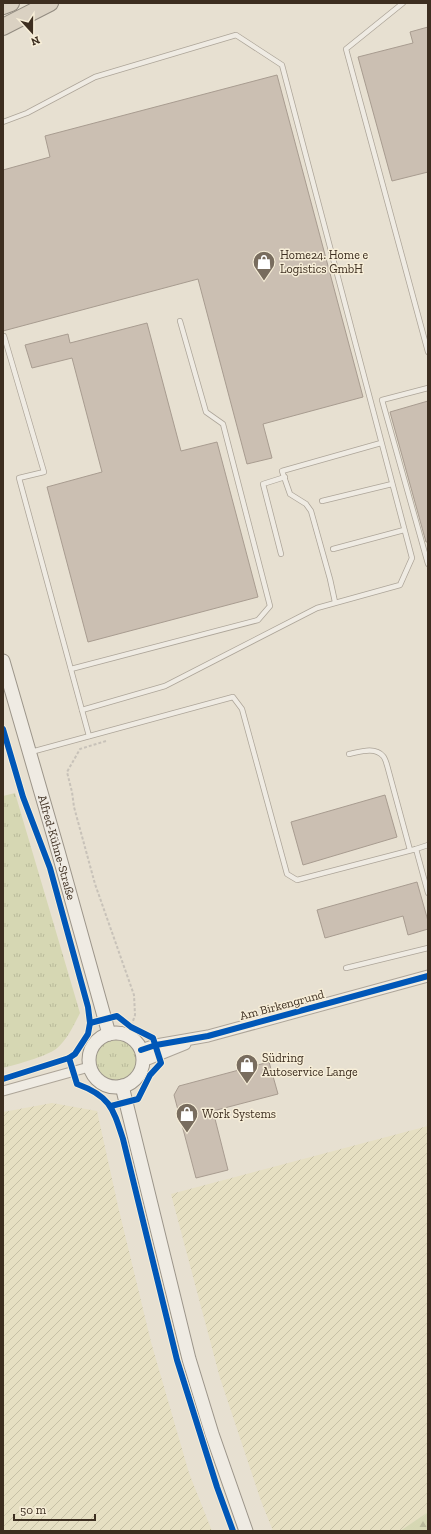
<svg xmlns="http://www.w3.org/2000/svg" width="431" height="1534" font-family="'Zilla Slab',serif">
<defs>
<pattern id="farmland-furrows" width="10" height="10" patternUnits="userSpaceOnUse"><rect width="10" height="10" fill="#e6dfc2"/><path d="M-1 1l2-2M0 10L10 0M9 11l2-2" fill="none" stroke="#c6c0a6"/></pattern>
<pattern id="grass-tufts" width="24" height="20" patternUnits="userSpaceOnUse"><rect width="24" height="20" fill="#d6d7b3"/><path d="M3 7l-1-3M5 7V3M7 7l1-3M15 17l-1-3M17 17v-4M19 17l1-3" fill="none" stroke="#b9b99a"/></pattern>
<pattern id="forest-firs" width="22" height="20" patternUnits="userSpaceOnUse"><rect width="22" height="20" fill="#d6d7b3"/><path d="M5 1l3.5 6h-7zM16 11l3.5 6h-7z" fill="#b9b99a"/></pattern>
</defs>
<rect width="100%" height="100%" fill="#e7e0d1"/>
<g fill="url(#farmland-furrows)">
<path d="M52 1103 97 1111 118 1206 151 1342 189 1473 212 1531H3V1112Z"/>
<path d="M428 1126V1512L400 1531H273L261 1501 220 1378 171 1194Z"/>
</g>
<g fill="url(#grass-tufts)">
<path d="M15 793 80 1013C74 1025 67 1040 56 1049 47 1056 15 1065 3 1068V796Z"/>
<circle cx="116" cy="1061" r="21"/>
</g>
<path fill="url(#forest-firs)" d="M428 1512V1531H400Z"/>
<g fill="#cbbfb2" stroke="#a89c90">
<path d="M428 27V172L392 181 358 57 413 43 410 32Z"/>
<path d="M277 75 363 397 263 424 272 458 247 464 198 279 3 331V170L50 157 45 136Z"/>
<path d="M147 323 181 451 217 442 258 597 88 642 47 487 102 472 72 358 32 368 25 345 68 334 70 343Z"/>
<path d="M428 401V542H426L390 412Z"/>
<path d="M385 795 397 837 303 865 291 822Z"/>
<path d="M417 882 428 921V929L408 935 403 916 325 938 317 910Z"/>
<path d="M269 1062 278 1094 213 1111 228 1170 196 1178 174 1095 179 1086Z"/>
</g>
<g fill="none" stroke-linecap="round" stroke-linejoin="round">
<g stroke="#ada599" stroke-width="6">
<g id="service">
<path d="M403 3 346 49 428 352"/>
<path d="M3 122 27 113 95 77 236 35 282 65 412 558 400 585 317 608 165 686 82 710"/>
<path d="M4 336 44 472 19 478 89 736"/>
<path d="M428 388 382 400 428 564"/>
<path d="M322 501 392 484"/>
<path d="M333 549 404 530"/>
<path d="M281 554 263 484 285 477"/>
<path d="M335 602 330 579 311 511 306 504 290 494 282 471 381 443"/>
<path d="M71 669 258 620 270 606 223 424 206 412 180 321"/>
<path d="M31 752 233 697 242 709 287 874 297 880 416 849 428 893"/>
<path d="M349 754C359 752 375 746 383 756 385 758 386 762 387 765L410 850"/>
<path d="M416 849 428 845"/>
<path d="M346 968 428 948"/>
</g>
</g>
<g stroke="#ada599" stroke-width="11">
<path id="minor" d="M3 1091 89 1067"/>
</g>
<g stroke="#ada599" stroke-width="13">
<g id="tertiary">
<path d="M141 1050 156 1045 208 1036 428 976"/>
<path d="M143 1061 185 1044"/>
</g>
</g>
<g stroke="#9c958a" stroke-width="15">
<g id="secondary">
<path id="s1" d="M3 661 58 851 109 1034"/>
<circle cx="116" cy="1060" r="27"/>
<path d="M122 1086 189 1359 212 1434 246 1531"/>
</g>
</g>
<g stroke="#928b80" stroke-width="18">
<g id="motorway">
<path d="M3 6 11 3"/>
<path d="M3 27 50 3"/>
</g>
</g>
<path stroke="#c8c2b9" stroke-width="2" stroke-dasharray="3 2" stroke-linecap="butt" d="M106 741 80 749 67 772 72 792 74 807 95 884 134 995 135 1015 131 1027"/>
<use href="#service" stroke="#efebe3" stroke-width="4.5"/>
<use href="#minor" stroke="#efebe3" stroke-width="9"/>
<use href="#tertiary" stroke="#efebe3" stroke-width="11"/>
<use href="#secondary" stroke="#efebe3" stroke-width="13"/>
<use href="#motorway" stroke="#dad1c2" stroke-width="16"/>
<g stroke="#f7eed8" stroke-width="8">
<g id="cycleway">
<path d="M3 729 23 797 50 868 88 1007 90 1023 88 1034 75 1054 69 1058 3 1079"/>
<path d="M90 1023 117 1016 131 1027 153 1038 161 1063 150 1075 138 1099 111 1106"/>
<path d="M141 1050 156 1045 208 1036 428 976"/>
<path d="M69 1058 77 1084C110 1096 113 1108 123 1139L177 1360 217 1487 233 1531"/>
</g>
</g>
<use href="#cycleway" stroke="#0057b8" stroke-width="6"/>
</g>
<defs>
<g id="shop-pin" transform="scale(1.15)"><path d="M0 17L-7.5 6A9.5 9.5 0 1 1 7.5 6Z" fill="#786c5e" stroke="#f7eed8"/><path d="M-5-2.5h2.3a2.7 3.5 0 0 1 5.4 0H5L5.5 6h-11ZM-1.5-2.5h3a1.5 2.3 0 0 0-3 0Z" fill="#fff"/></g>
</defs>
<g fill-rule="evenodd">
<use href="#shop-pin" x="264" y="262"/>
<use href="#shop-pin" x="247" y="1065"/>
<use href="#shop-pin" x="187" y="1114"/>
</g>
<g text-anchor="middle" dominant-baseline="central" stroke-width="3" stroke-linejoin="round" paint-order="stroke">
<g font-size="12" fill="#3d2e20" stroke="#f7eed8" text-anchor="start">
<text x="280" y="255">Home24. Home e<tspan x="280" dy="14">Logistics GmbH</tspan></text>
<text x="262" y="1058">Südring<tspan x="262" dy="14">Autoservice Lange</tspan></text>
<text x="202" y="1114">Work Systems</text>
</g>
<g font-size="12" fill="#3d2e20" stroke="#f7eed8">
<text stroke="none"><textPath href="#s1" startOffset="194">Alfred-Kühne-Straße</textPath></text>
<text transform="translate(282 1005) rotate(-15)">Am Birkengrund</text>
</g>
</g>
<rect width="431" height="1534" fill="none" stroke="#3d2e20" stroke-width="8"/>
<g transform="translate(32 32) rotate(159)" stroke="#f7eed8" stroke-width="3" paint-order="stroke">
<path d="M0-3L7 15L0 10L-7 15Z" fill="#3d2e20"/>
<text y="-6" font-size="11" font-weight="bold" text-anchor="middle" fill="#3d2e20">N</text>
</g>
<path d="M14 1514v6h81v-6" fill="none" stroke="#3d2e20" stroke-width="2"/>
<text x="20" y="1514" font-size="12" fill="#3d2e20" stroke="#f7eed8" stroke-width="3" paint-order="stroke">50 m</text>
</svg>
